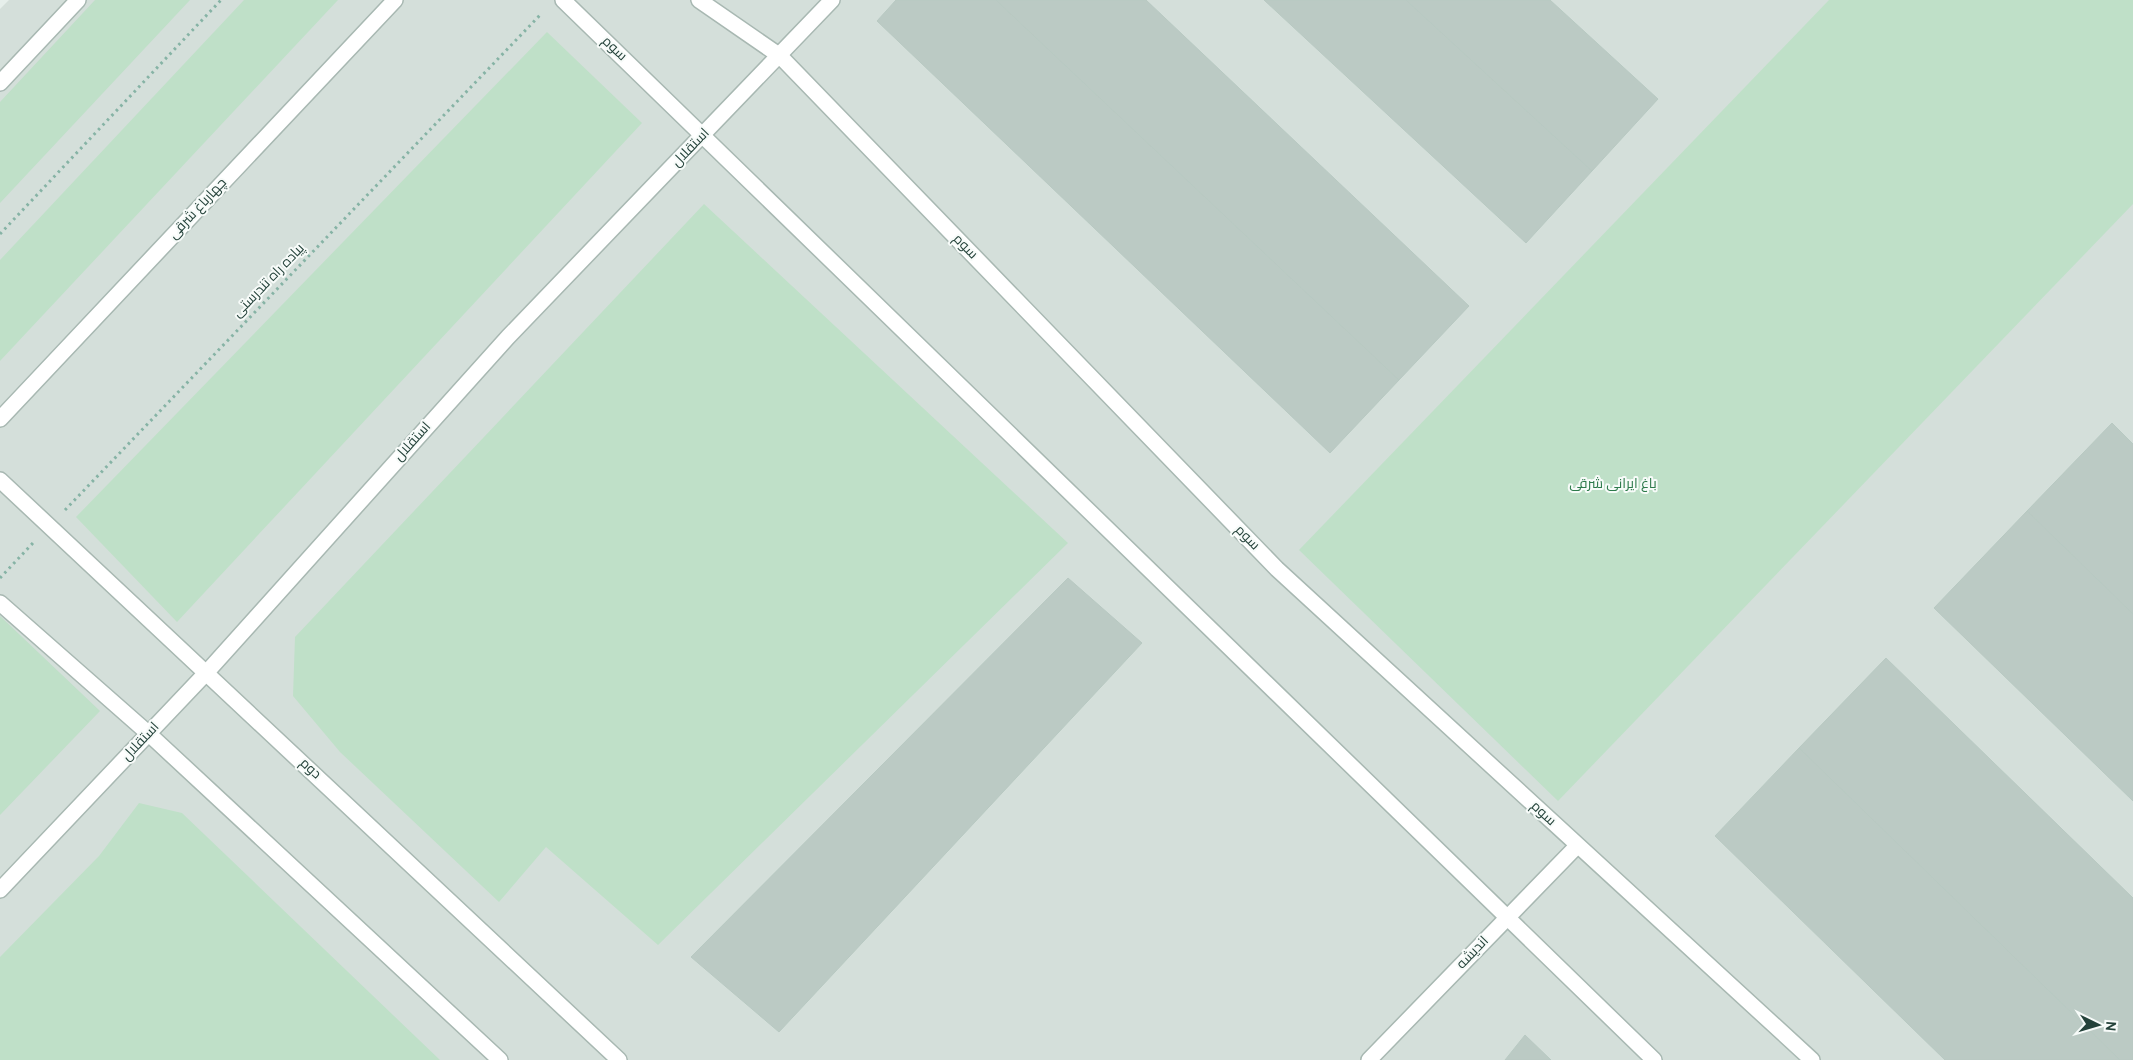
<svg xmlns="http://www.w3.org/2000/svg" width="2133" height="1060" font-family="Overpass,Cairo,sans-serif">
<rect width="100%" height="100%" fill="#e6efeb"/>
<path fill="#d4dfda" d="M9 0H2133V1060H0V9Z"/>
<g fill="#bfe0c8">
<path d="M95 0H190L0 203V102Z"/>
<path d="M244 0H338L0 361V260Z"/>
<path d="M1829 0H2133V204L1558 801 1299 550Z"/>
<path d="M547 32 642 123 177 622 76 517Z"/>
<path d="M704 204 1068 543 658 945 546 847 499 902 340 752 293 696 295 637Z"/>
<path d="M0 616 100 711 0 815Z"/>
<path d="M139 803 182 813 440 1060H0V957L99 856Z"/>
</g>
<g fill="#bbcac4" stroke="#b8c9c2">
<path d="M896 0H996L1399 380 1330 453 877 21Z"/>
<path d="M996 0H1146L1469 306 1399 380Z"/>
<path d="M1264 0H1406L1592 171 1526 243Z"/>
<path d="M1406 0H1550L1658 99 1592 171Z"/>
<path d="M2112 423 2133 444V614L2027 511Z"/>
<path d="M2027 511 2133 614V801L1934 608Z"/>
<path d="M1068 578 1142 643 779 1032 691 957Z"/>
<path d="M1886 658 2133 898V1060H2120L1799 748Z"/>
<path d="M1799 748 2120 1060H1945L1715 836Z"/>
<path d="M1525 1035 1551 1060H1505Z"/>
</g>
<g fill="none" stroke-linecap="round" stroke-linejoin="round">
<g stroke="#a8b8b2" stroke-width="18">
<g id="service">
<path d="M563 0 1654 1060"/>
<path d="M699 0 780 56 1277 569 1812 1060"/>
<path d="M0 83 78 0"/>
<path d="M0 419 395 0"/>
<path d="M0 480 619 1060"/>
<path d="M0 603 149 734 500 1060"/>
<path d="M0 890 207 672 508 337 832 0"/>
<path d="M1369 1060 1577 846"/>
</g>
</g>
<g stroke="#86b3a5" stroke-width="3" stroke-dasharray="2.5 4" stroke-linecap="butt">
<path d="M0 234 221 0"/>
<path d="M65 510 542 13"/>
<path d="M0 578 33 543"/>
</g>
<use href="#service" stroke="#fff" stroke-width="15"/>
</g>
<g text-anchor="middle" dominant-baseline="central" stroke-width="4" stroke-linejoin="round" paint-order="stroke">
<g font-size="14" fill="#24423a" stroke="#f7fbf9">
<text transform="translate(614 49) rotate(44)">سوم</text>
<text transform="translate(691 148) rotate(-46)">استقلال</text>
<text transform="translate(198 209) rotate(-47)">چهارباغ شرقی</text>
<text transform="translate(965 247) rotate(46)">سوم</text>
<text transform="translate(269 281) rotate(-46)">پیاده راه تندرستی</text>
<text transform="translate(413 442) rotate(-48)">استقلال</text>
<text transform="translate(1247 538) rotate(46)">سوم</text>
<text transform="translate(141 742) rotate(-47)">استقلال</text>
<text transform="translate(310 769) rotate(43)">دوم</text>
<text transform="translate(1543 814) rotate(43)">سوم</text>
<text transform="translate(1473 953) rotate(-46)">اندیشه</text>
</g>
<g font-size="14" fill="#2d7a4b" stroke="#f7fbf9">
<text x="1613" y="484">باغ ایرانی شرقی</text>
</g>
</g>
<g transform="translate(2098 1025) rotate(95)" stroke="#f7fbf9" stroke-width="4" paint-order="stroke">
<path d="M0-4L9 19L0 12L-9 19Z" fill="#24423a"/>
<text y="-8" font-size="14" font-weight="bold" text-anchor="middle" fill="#24423a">N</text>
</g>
</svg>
